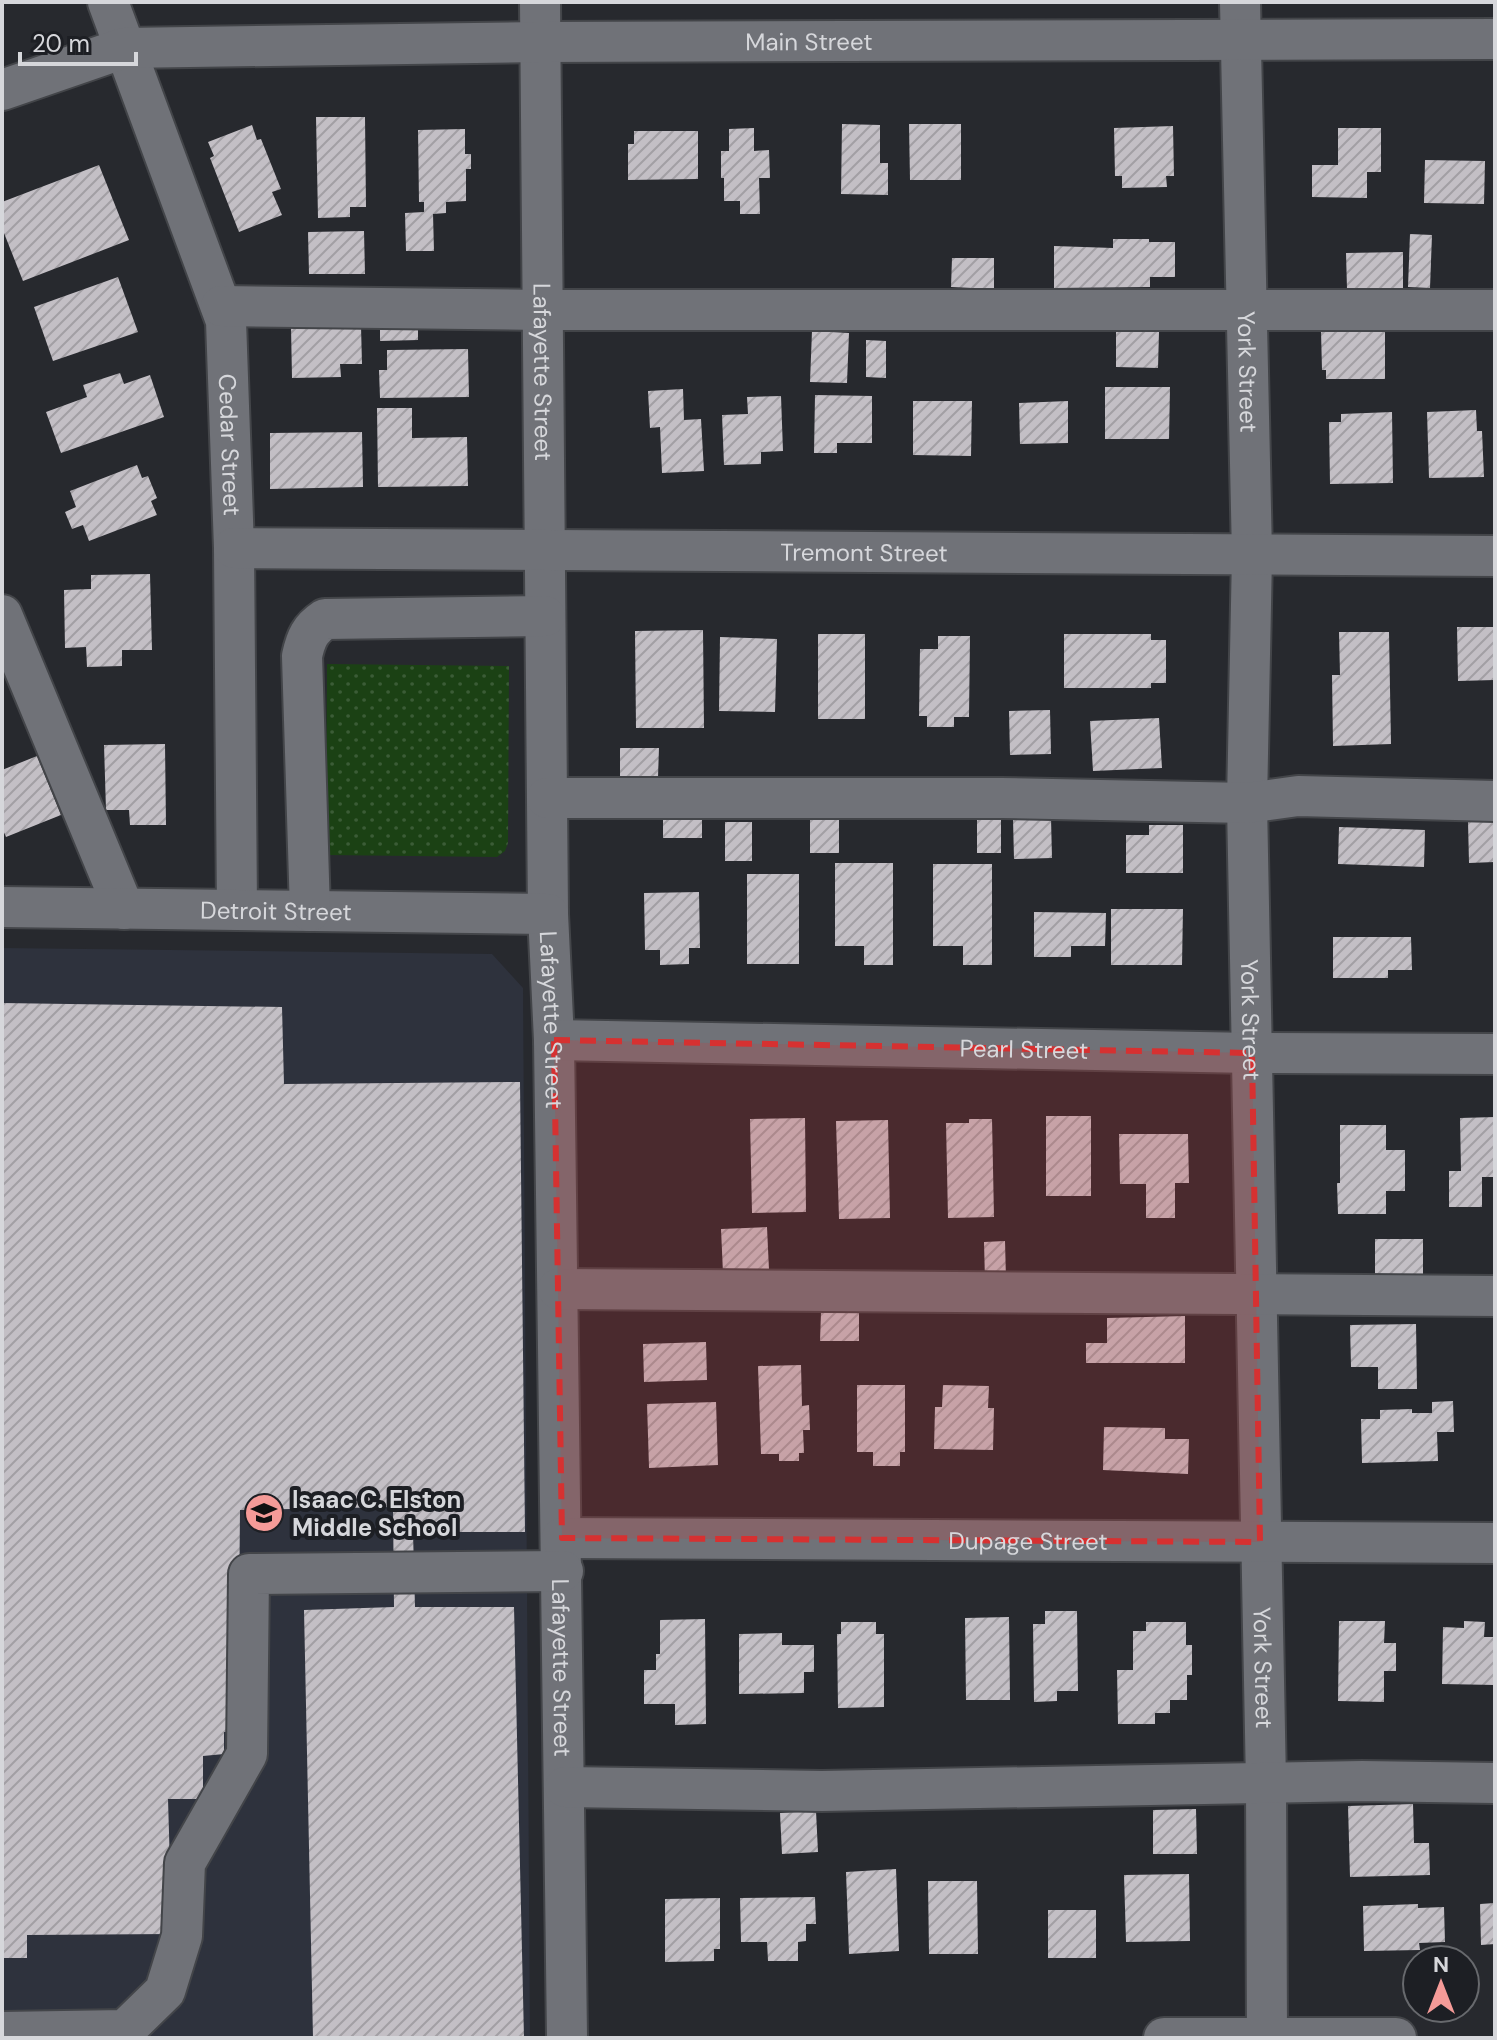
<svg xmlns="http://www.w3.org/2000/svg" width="1497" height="2040" font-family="'DM Sans',sans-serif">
<defs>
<pattern id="grass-dots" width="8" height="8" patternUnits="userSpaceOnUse" patternTransform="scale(2)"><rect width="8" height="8" fill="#1b4114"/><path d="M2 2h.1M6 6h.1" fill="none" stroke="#3b5c36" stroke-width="1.8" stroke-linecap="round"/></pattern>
<pattern id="building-hatch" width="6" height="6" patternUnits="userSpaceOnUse" patternTransform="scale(2)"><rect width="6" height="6" fill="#c3bfc5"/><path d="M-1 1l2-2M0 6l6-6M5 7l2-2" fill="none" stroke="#a29fa4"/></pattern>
</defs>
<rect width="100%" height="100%" fill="#27292e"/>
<path fill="#2e323d" d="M2 948 492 954 523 988 530 2038H2Z"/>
<path fill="url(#grass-dots)" d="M327 664 509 666 508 843 505 851 497 857 326 855Z"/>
<g fill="url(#building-hatch)">
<path d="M316 117H365L366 207H350V217L318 218Z"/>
<path d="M842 124 880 125V163H888V195L841 194Z"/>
<path d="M909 124H961V180H910Z"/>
<path d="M252 125 257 140 261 139 281 189 272 192 282 215 239 232 210 158 214 156 208 142Z"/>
<path d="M1173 126 1174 176H1166L1167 187 1122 188V176H1115L1114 128Z"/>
<path d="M754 128V151L769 150 770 178H759L760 214H740V201H724V178H721V151H729V129Z"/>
<path d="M1338 128H1381V172H1367V198L1312 197V165H1338Z"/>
<path d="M465 129V154H471V169H466V201L446 202V213L433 214 434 251H406L405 213 424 212V202H419L418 130Z"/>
<path d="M634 131H698V179L628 180V144H634Z"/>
<path d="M1425 160 1485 161 1484 204 1424 203Z"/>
<path d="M99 165 129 240 23 281 2 228V202Z"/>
<path d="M364 231 365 274H309L308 232Z"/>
<path d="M1410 234 1432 235 1430 288 1408 287Z"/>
<path d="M1113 239H1149V242H1175V277H1150V287L1054 288V246L1113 248Z"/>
<path d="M1403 252V289H1347L1346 253Z"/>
<path d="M952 258H994V289L951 287Z"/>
<path d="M118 277 138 332 53 361 34 307Z"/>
<path d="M418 317V340L380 341V318Z"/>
<path d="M361 326 362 364H340L341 377 292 378 291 327Z"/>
<path d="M1385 330V379H1326V370H1322L1321 331Z"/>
<path d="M812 331 849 333 847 383 810 382Z"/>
<path d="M1116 332H1159L1158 368 1116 367Z"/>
<path d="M866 340 886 341V378L866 377Z"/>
<path d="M468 349 469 397 380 398 379 370H387V350Z"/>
<path d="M120 373 124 384 150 375 164 417 61 453 46 412 87 397 83 385Z"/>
<path d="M1105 387H1170L1169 439H1105Z"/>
<path d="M683 389 684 420 701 419 704 471 662 473 660 427 650 428 648 391Z"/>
<path d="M815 395 872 396V443H837V453H814Z"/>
<path d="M781 396 783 451 761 452V464L724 465 722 415 748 414 747 397Z"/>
<path d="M913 401H972L971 456 913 455Z"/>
<path d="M1068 401V443L1020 444 1019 403Z"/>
<path d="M377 408H412V438L467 437 468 486 378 487Z"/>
<path d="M1476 410 1477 431H1482L1484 477 1429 478 1427 412Z"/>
<path d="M1392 412 1393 483 1330 484 1329 422H1341V414Z"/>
<path d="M362 432 363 487 270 489V433Z"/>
<path d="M137 465 142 478 148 476 157 498 151 501 157 515 89 541 83 525 72 529 65 512 76 507 70 491Z"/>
<path d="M150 574 152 650H122V666L87 667 86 647 65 648 64 590 91 589V575Z"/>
<path d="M1457 627H1495V680L1458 681Z"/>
<path d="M703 630 704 728H636L635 631Z"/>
<path d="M1339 632H1389L1391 744 1333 746 1332 675H1340Z"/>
<rect x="818" y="634" width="47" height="85"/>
<path d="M1064 634H1151V640H1166V683H1151V688H1064Z"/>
<path d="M938 636H970L969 717H954V727H927V716H919L920 649H938Z"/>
<path d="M720 637 777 639 775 712 719 711Z"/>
<path d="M1050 710 1051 754 1010 755 1009 711Z"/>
<path d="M1159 718 1162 768 1093 771 1090 721Z"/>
<path d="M165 744 166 825H130L129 810H106L104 745Z"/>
<path d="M620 748H659L658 777H620Z"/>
<path d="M37 756 61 815 6 837 2 828V770Z"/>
<rect x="810" y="814" width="29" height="39"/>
<rect x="977" y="814" width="24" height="39"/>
<rect x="663" y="816" width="39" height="22"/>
<path d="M1051 818 1052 858 1014 859 1013 819Z"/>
<path d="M1495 821V862L1469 863 1468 822Z"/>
<rect x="725" y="822" width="27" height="39"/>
<path d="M1149 825H1183V873H1126V835H1149Z"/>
<path d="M1339 827 1425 830 1424 867 1338 864Z"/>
<path d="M835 863H893V965H864V946H835Z"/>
<path d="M933 864H992V965H963V946H933Z"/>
<rect x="747" y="874" width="52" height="90"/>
<path d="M699 892 700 948H689V964L660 965V950H645L644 893Z"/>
<path d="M1111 909H1183L1182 965H1111Z"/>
<path d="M1034 912 1106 913 1105 946H1071V957H1034Z"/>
<path d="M1333 937H1411L1412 970H1388V978H1333Z"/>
<path d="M2 1003 282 1007 284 1084 520 1082 525 1532H413L415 1607H514L524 2038H313L304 1610 394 1607 393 1507 240 1510 238 1732H224V1754L203 1756V1799H168L172 1934 27 1935V1958H2Z"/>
<rect x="1046" y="1116" width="45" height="80"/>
<path d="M1495 1117V1177H1482V1207H1449V1171H1461L1460 1118Z"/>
<path d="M805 1118 806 1212 752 1213 750 1119Z"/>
<path d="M969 1119H992L994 1217 948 1218 946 1123H969Z"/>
<path d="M888 1120 890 1218 839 1219 836 1121Z"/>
<path d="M1340 1125H1386V1150H1405V1191H1386V1214H1338L1337 1183H1340Z"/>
<path d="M1119 1134H1188L1189 1183H1175V1218H1146V1184H1120Z"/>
<path d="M767 1227 769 1270 723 1273 721 1229Z"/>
<rect x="1375" y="1239" width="48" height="36"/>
<path d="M1005 1241 1006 1279 985 1280 984 1242Z"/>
<path d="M821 1312 859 1313V1341H820Z"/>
<path d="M1185 1316V1363H1086V1343H1107V1318Z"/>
<path d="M1416 1324 1417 1389H1378V1367H1351L1350 1325Z"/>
<path d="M706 1342 707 1380 644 1382 643 1344Z"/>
<path d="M801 1365 802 1406 809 1405 810 1430H803L804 1453H799V1461H779V1454H761L758 1366Z"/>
<path d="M857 1385H905V1452H900V1466H873V1452H857Z"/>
<path d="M943 1385 989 1386 988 1408H994L993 1450 934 1449 935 1407H942Z"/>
<path d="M1453 1401 1454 1432H1437L1438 1461 1362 1463 1361 1419H1380V1410L1412 1409V1413H1432V1402Z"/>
<path d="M716 1402 718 1465 649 1468 647 1404Z"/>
<path d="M1104 1427 1165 1428V1439H1189L1188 1474 1103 1470Z"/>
<path d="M1045 1611H1077L1078 1691H1057V1701L1034 1702 1033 1624H1045Z"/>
<path d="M1009 1617 1010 1700H966L965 1618Z"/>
<path d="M705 1619 706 1724 675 1725V1704H644V1670H656V1654H660V1620Z"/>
<path d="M1339 1621H1385L1384 1643H1396V1671H1384V1702L1338 1701Z"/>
<path d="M1464 1621 1485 1622 1484 1637H1495V1685L1442 1684 1443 1627 1464 1628Z"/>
<path d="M841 1622H876V1634H884V1707L838 1708 837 1634H841Z"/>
<path d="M1146 1622H1186V1645H1192V1675H1187V1700H1170V1713H1155V1724H1118L1117 1670H1133V1631H1146Z"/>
<path d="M782 1633V1645H814V1672H804V1693L739 1694V1634Z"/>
<path d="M1413 1804 1414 1843H1429L1430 1875 1350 1877 1348 1806Z"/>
<path d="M1196 1809 1197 1854H1153V1810Z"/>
<path d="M816 1811 818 1852 782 1854 780 1813Z"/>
<path d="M896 1869 899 1951 849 1954 846 1872Z"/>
<path d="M1189 1874 1190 1941 1126 1942 1124 1875Z"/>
<path d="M928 1881H977L978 1954H929Z"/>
<path d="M815 1897 816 1924H806V1941L798 1942V1961H768L767 1942H741L740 1898Z"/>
<path d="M720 1898V1949H714V1961L665 1962V1899Z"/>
<path d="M1495 1903V1944L1481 1945 1480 1904Z"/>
<path d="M1418 1904V1908L1444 1907 1445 1942 1419 1943 1420 1950 1364 1951 1363 1906Z"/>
<rect x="1048" y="1910" width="48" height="48"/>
</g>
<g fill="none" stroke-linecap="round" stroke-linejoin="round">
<g stroke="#434549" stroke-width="44">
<g id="minor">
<path id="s1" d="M108 2 226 321 234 548 237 910"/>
<path id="s2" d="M540 2 548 914 554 1040 567 2038"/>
<path id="s3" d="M1240 2 1252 555 1247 803 1266 1783 1267 2038"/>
<path id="s4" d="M2 90 124 48 540 42 1495 39"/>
<path d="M221 306 542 310H1495"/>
<path id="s5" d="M234 548 1495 556"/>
<path d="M2 615 124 909"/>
<path d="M547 798H1002L1247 803 1298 796 1495 801"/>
<path id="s6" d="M2 907 548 914"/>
<path d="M310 911 302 656C306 638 310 629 325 619L545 616"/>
<path id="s7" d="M554 1040 1252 1053 1495 1054"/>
<path d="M558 1289 1495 1296"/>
<path id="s8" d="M562 1538 1495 1543"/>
<path d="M565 1787 822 1791 1362 1781 1495 1783"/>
<path d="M2 2032 125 2030 165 1991 182 1936 185 1863 247 1754 249 1574 563 1571"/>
<path d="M1164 2038H1396"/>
</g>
</g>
<use href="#minor" stroke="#707278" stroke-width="40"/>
</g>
<path fill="#d63131" fill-opacity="0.2" stroke="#d63131" stroke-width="6" stroke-dasharray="16 10" stroke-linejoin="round" d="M554 1040 1252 1053 1260 1542 562 1538Z"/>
<defs>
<g id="school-disc" transform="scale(2)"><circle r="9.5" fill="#f59b98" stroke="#1d1f24"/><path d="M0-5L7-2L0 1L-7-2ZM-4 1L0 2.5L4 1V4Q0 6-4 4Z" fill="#111"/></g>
</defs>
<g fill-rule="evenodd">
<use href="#school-disc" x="264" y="1513"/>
</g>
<g text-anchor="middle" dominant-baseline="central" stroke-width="8" stroke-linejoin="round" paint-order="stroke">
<g font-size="24" fill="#d6d7db" stroke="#1d1f24">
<text stroke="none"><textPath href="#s4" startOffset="814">Main Street</textPath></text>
<text stroke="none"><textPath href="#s2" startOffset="370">Lafayette Street</textPath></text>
<text stroke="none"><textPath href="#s3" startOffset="370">York Street</textPath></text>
<text stroke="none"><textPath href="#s1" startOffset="464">Cedar Street</textPath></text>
<text stroke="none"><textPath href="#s5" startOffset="630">Tremont Street</textPath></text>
<text stroke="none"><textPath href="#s6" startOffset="274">Detroit Street</textPath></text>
<text stroke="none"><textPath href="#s2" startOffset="1018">Lafayette Street</textPath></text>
<text stroke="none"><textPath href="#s3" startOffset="1018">York Street</textPath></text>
<text stroke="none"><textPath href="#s7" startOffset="470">Pearl Street</textPath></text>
<text stroke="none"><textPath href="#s8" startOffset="466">Dupage Street</textPath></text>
<text stroke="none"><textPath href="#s2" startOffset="1666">Lafayette Street</textPath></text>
<text stroke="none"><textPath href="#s3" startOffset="1666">York Street</textPath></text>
</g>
<g font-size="24" font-weight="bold" fill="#d6d7db" stroke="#1d1f24" text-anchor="start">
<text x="292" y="1499">Isaac C. Elston<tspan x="292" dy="28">Middle School</tspan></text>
</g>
</g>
<rect width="1497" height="2040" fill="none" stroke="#d6d7db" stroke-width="8"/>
<g transform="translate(1441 1984)"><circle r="38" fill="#1d1f24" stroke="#67696d" stroke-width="2"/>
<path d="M0-6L14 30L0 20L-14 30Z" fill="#f59b98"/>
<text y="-12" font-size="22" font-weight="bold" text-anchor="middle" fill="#d6d7db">N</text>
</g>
<path d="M20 52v12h116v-12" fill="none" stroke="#d6d7db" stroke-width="4"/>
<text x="32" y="52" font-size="24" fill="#d6d7db" stroke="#1d1f24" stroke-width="6" paint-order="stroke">20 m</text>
</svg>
